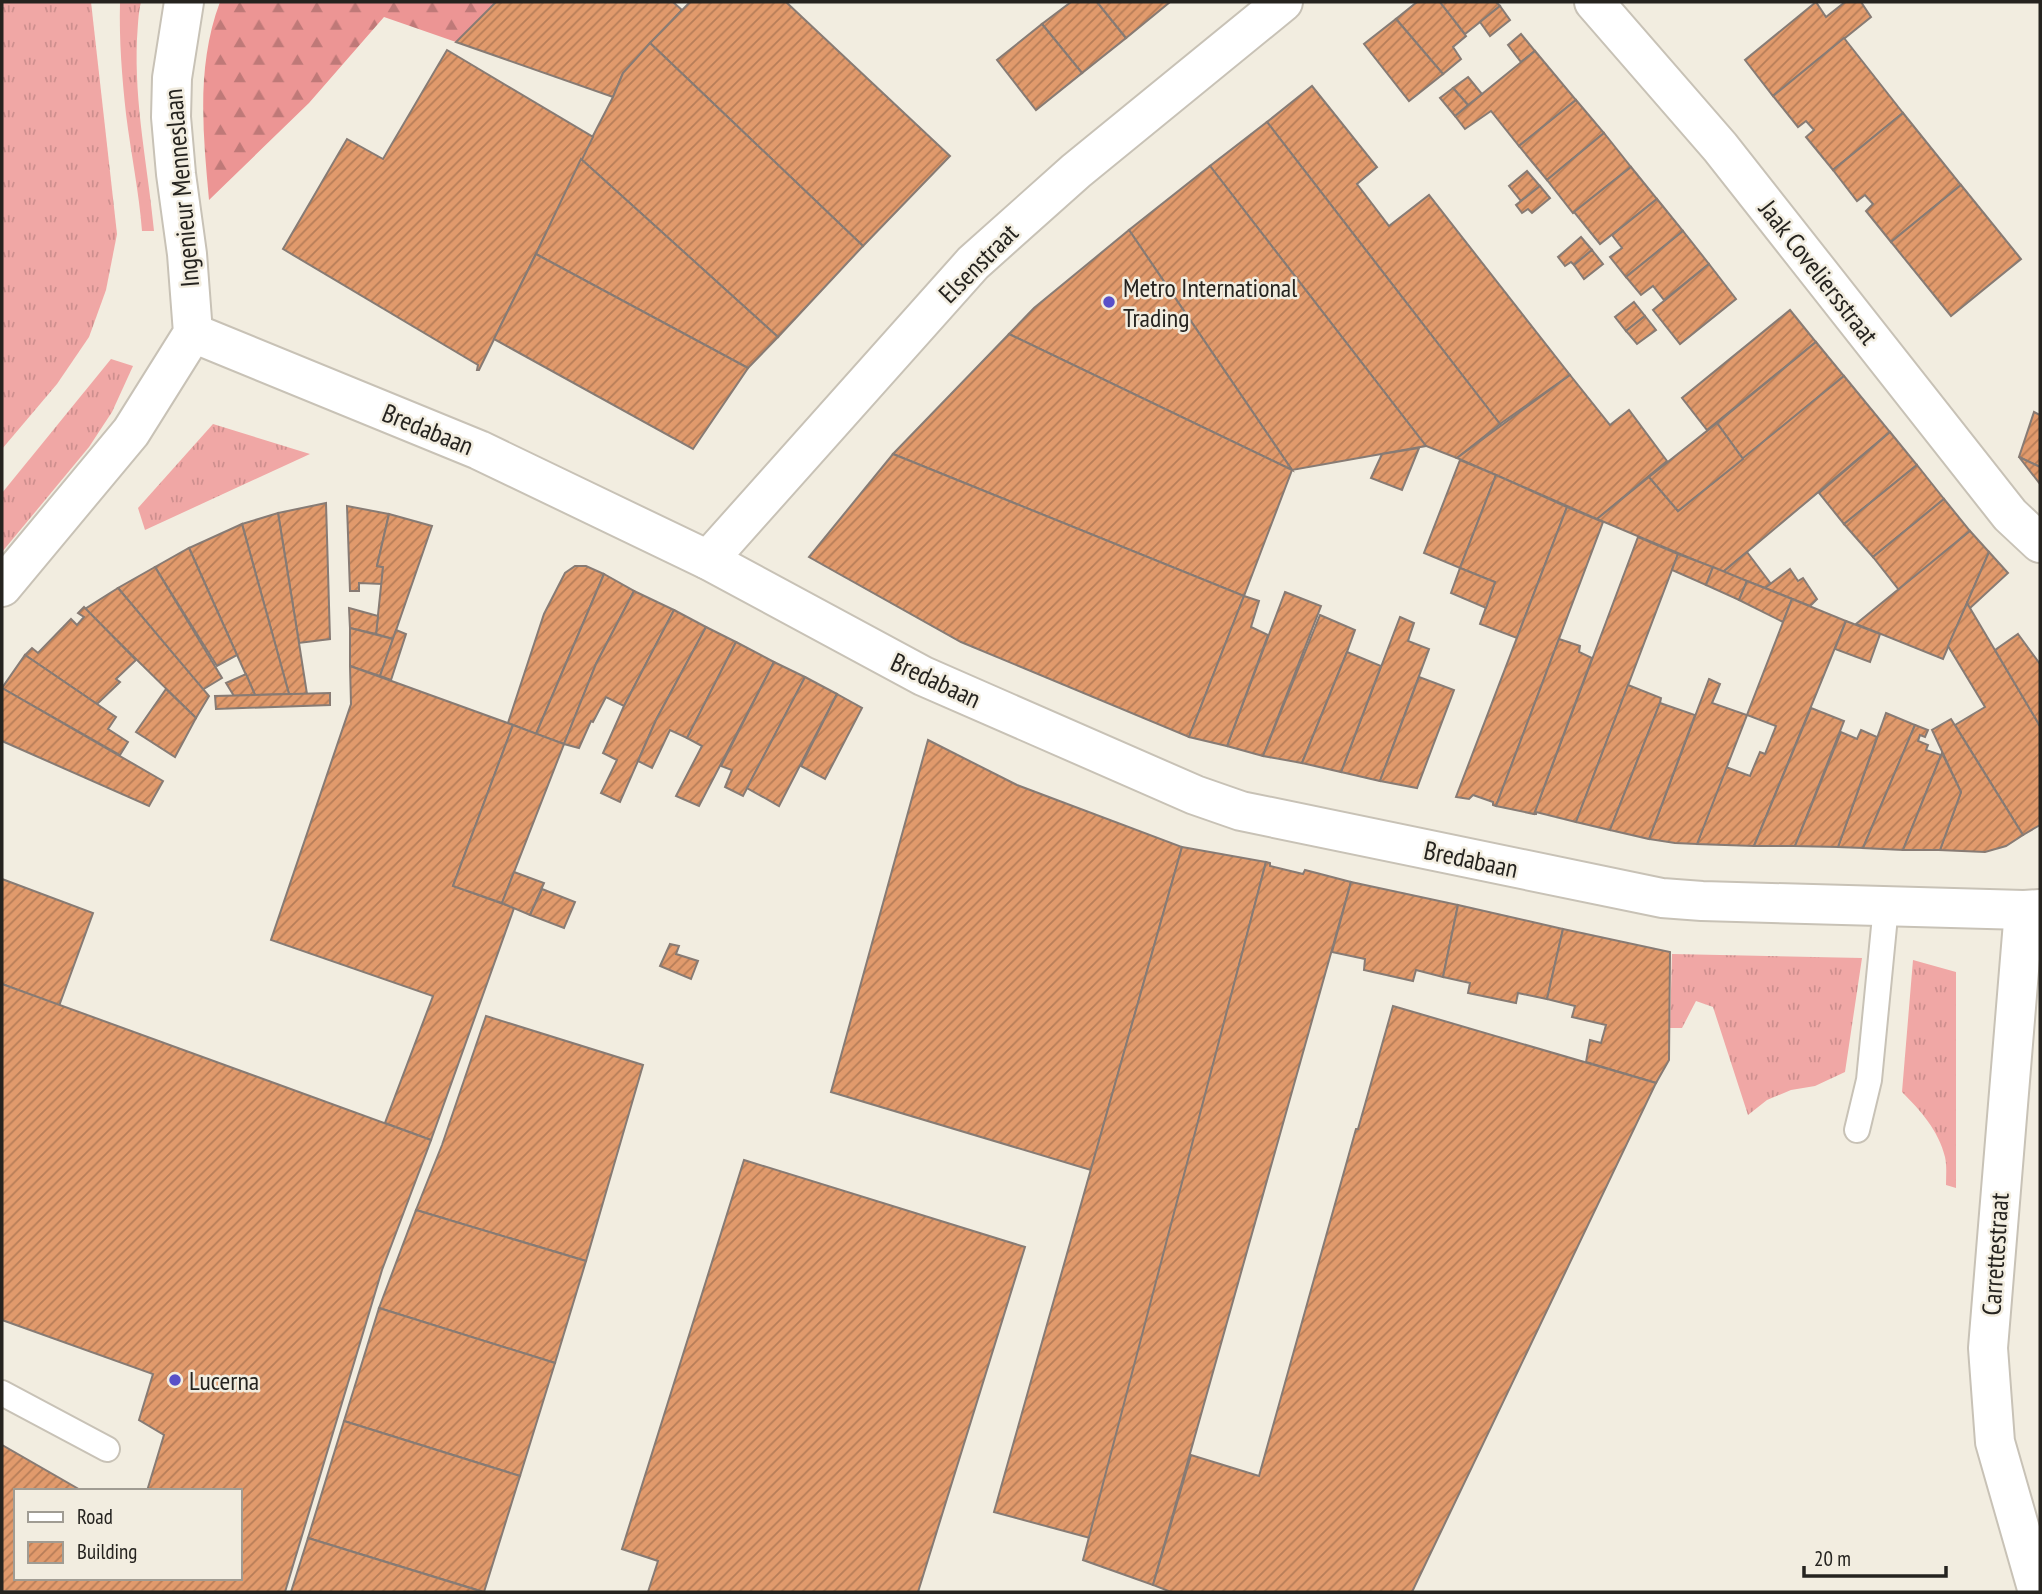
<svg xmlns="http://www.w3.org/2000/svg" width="2042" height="1594" font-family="'PT Sans Narrow',sans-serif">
<defs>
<pattern id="grass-tufts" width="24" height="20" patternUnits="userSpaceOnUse" patternTransform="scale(1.75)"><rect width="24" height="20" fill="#f0a7a5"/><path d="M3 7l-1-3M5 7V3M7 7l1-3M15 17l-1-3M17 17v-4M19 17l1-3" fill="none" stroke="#ce8f8e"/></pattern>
<pattern id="forest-firs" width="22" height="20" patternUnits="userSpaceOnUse" patternTransform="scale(1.75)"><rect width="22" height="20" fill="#ec9594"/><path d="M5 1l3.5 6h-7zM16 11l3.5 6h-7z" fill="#bf7978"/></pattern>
<pattern id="building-hatch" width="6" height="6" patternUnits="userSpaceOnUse" patternTransform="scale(1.75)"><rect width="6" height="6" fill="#e19a6c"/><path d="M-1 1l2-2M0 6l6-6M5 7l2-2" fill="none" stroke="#b67d58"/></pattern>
</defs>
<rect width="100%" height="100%" fill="#f2ede0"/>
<g fill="url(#grass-tufts)">
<path d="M2 2H91L117 234 106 290 89 337 57 384 2 449Z"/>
<path d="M120 2H141C138 14 138 27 137 39 134 104 148 167 154 231H142C139 192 131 154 126 114 122 77 119 40 120 2Z"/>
<path d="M111 359 133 366 112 412 89 447 2 552V493Z"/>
<path d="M213 424 310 454 145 530 138 508Z"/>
<path d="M1672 954 1862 958 1845 1072 1815 1086 1791 1090 1767 1100 1748 1115 1713 1007 1696 1001 1682 1028H1670Z"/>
<path d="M1913 960 1956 972V1188L1946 1185C1946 1176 1947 1166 1945 1157 1939 1131 1920 1110 1902 1092Z"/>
</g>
<path fill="url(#forest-firs)" d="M220 2H496L456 42 384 17 309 103 209 200C203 133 196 66 220 2Z"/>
<g fill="url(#building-hatch)" stroke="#877b74" stroke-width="2">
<path d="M496 2H673L682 10 623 73 613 97 456 42Z"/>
<path d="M690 2H786L950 156 863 246 650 43Z"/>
<path d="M1071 2H1097L1126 38 1082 73 1042 24Z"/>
<path d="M1097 2H1170L1126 38Z"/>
<path d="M1417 2H1440L1466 36 1453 47 1461 59 1443 74 1396 19Z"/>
<path d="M1440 2H1496L1500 6 1465 34Z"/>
<path d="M1816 2 1826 17 1845 2H1861L1871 17 1773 96 1745 60Z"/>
<path d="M1500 6 1510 20 1490 36 1480 22Z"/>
<path d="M1396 19 1443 74 1409 101 1364 44Z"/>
<path d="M1042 24 1082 73 1036 110 997 60Z"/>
<path d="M1521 34 1535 51 1521 62 1508 45Z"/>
<path d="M1844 38 1903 113 1833 170 1806 137 1814 130 1806 121 1798 127 1773 96Z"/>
<path d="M650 43 863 246 778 337 581 159 613 97 623 73Z"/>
<path d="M447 50 593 137 479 370H477L478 365 283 249 347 139 383 159Z"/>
<path d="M1535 51 1576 100 1519 146 1491 111 1465 129 1455 116Z"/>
<path d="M1468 77 1482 94 1468 105 1453 88Z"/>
<path d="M1312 86 1377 167 1357 184 1389 226 1429 195 1570 375 1500 424 1267 122Z"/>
<path d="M1453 88 1468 105 1455 116 1440 98Z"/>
<path d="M1576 100 1604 133 1547 180 1519 146Z"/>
<path d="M1903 113 1961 185 1891 242 1866 211 1873 204 1865 195 1857 201 1833 170Z"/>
<path d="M1267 122 1500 424 1457 458 1426 446 1210 166Z"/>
<path d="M1604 133 1631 167 1573 213 1547 180Z"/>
<path d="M581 159 778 337 748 368 536 254Z"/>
<path d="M1210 166 1426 446 1292 470 1129 230Z"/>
<path d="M1631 167 1657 199 1600 244 1574 212Z"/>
<path d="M1527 171 1540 186 1521 201 1509 186Z"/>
<path d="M1961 185 2021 259 1951 316 1891 242Z"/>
<path d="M1540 186 1550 198 1532 213 1528 209 1522 213 1516 205Z"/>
<path d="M1657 199 1683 231 1626 277 1610 257 1622 248 1612 235Z"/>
<path d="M1129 230 1292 470 1009 334 1034 308Z"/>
<path d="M1683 231 1709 264 1664 300 1653 286 1641 295 1626 277Z"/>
<path d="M1581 237 1592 250 1574 265 1571 262 1565 266 1558 257Z"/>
<path d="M1592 250 1603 264 1584 279 1574 265Z"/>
<path d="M536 254 748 368 693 449 494 339Z"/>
<path d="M1709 264 1736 299 1680 344 1653 310Z"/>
<path d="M1634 302 1645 316 1626 331 1615 317Z"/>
<path d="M1790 310 1816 342 1707 430 1682 398Z"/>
<path d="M1645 316 1656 330 1637 344 1626 331Z"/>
<path d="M1009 334 1292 470 1244 596 893 454Z"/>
<path d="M1816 342 1844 376 1743 459 1717 423Z"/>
<path d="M1570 375 1610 425 1629 410 1667 461 1597 519 1457 458Z"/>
<path d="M1844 376 1890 432 1723 572 1597 519 1649 477 1678 511Z"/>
<path d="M2034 412 2040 415V467L2019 457Z"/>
<path d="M1717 423 1743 459 1678 511 1649 477Z"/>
<path d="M1890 432 1917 465 1844 524 1819 493Z"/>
<path d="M1419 448 1402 490 1371 478 1382 454Z"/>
<path d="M893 454 1244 596 1189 737 961 642 809 557Z"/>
<path d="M2019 457 2040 467V484Z"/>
<path d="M1460 460 1496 475 1460 568 1424 553Z"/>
<path d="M1917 465 1944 499 1873 557 1844 524Z"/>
<path d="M1496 475 1567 507 1517 638 1480 624 1495 582 1460 568Z"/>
<path d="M1944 499 1970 531 1899 590 1873 557Z"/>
<path d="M326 503 330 639 299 643 278 513Z"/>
<path d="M347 506 389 514 377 566 383 567 382 584 359 583V591H350Z"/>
<path d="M1567 507 1603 522 1496 806 1493 805V802L1473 795 1469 799 1456 797Z"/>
<path d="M278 513 299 643 307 694H289L242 524Z"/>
<path d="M389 514 432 526 393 639 376 634 383 567 377 566Z"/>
<path d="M242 524 289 694 255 695 189 548Z"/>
<path d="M1970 531 1989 552 1943 659 1856 624Z"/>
<path d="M1638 537 1678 554 1576 822 1536 812V814H1534Z"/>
<path d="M189 548 237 655 217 666 155 567Z"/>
<path d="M1747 552 1771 584 1765 588 1723 572Z"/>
<path d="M1989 552 2008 573 1969 609 1967 603Z"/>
<path d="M1678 554 1713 567 1706 585 1672 570Z"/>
<path d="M575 566H586L604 574 536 734 508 723 544 614 565 573Z"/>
<path d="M155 567 222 678 202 690 118 588Z"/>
<path d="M1713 567 1747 581 1739 600 1706 585Z"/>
<path d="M1460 568 1495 582 1486 608 1451 593Z"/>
<path d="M1790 569 1798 581 1803 578 1817 599 1810 606 1765 588Z"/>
<path d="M604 574 634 591 596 664 564 744 536 734Z"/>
<path d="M1747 581 1792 599 1783 622 1739 600Z"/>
<path d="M118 588 209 696 196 718 85 609Z"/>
<path d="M634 591 674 610 624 706 606 697 593 722 591 721 579 748 564 744 596 664Z"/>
<path d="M1285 592 1321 606 1263 756 1227 746Z"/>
<path d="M1244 596 1259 601 1251 627 1268 635 1227 746 1189 737Z"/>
<path d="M1792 599 1846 621 1754 846 1697 844 1726 767 1750 776 1760 752 1765 754 1776 726 1747 715Z"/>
<path d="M1967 603 2040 726V825L2023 835 1955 725 1985 707 1948 646Z"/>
<path d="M84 607 136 660 116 679 120 682 97 704 25 655 32 648 38 653 71 619 77 625 84 617 78 613Z"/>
<path d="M349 608 378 616 376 634 350 628Z"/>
<path d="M674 610 706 627 656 720 620 802 601 793 617 760 603 753 624 706Z"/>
<path d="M1320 615 1355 630 1347 652 1302 763 1263 756Z"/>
<path d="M1400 617 1414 623 1408 641 1429 649 1380 781 1341 772Z"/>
<path d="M1846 621 1880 634 1870 662 1835 649Z"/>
<path d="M706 627 736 642 687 738 670 730 652 768 638 761 656 720Z"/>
<path d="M350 628 393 639 380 676 350 666Z"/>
<path d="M396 630 406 634 391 680 380 676Z"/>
<path d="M2018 634 2040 664V726L1995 650Z"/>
<path d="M1559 639 1580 646 1579 652 1592 658 1534 814 1496 806Z"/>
<path d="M736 642 774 662 699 806 676 796 702 746 687 738Z"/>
<path d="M1347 652 1381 666 1341 772 1302 763Z"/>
<path d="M25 655 116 717 108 729 128 742 120 755 2 688Z"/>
<path d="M774 662 805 677 743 796 725 787 732 770 721 766Z"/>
<path d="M350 666 513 725 453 886 514 908 431 1140 385 1123 433 996 271 940 351 704Z"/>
<path d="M246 674 255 695 234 696 226 683Z"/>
<path d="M805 677 837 694 779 806 747 788Z"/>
<path d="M1419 677 1454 690 1417 788 1380 781Z"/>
<path d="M1709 679 1720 684 1712 703 1747 715 1697 844 1675 843 1649 839Z"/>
<path d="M1628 685 1661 698 1660 703 1610 830 1576 822Z"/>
<path d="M2 688 163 781 149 806 2 741Z"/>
<path d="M166 689 196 718 175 757 136 732Z"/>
<path d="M330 693V705L216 709 215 696Z"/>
<path d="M837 694 862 708 825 779 801 766Z"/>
<path d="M1660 703 1695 715 1649 839 1610 830Z"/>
<path d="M1811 708 1844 721 1795 846H1754Z"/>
<path d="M1886 713 1915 725 1863 848 1838 847Z"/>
<path d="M1951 719 2023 835 2006 846 1985 852 1940 850 1961 792 1932 730Z"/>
<path d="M513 725 564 744 502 903 453 886Z"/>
<path d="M1915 725 1928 730 1925 737 1920 735 1918 741 1928 745 1926 750 1941 755 1903 850 1863 848Z"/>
<path d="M1861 730 1877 737 1838 847 1795 846 1841 732 1857 739Z"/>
<path d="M928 740 1017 785 1182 847 1091 1170 831 1092Z"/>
<path d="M1942 753 1961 792 1940 850H1903Z"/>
<path d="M1182 847 1266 862 1090 1538 994 1512Z"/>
<path d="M1266 862 1270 863V866L1303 874 1305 870 1351 882 1153 1585 1083 1560Z"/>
<path d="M514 872 544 883 530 915 502 903Z"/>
<path d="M2 879 93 913 59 1006 2 984Z"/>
<path d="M1351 882 1458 905 1443 977 1416 970 1413 981 1364 970 1365 959 1332 952Z"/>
<path d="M542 889 575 902 564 928 530 915Z"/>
<path d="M1458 905 1563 929 1547 999 1518 993 1516 1003 1468 993 1470 983 1443 977Z"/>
<path d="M1563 929 1670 952 1669 1060 1656 1083 1586 1062 1590 1040 1601 1043 1606 1025 1572 1017 1575 1006 1547 999Z"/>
<path d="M670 944 679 946 676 954 698 961 691 979 660 966Z"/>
<path d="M2 984 431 1140 382 1270 285 1592 2 1591V1445L82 1491H16V1578H240V1491H147L164 1435 139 1420 153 1374 2 1320Z"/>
<path d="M1393 1006 1656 1083 1412 1592H1171L1153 1585 1191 1455 1259 1476 1356 1129H1358Z"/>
<path d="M486 1016 643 1065 586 1261 416 1210 442 1145Z"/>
<path d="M744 1160 1025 1247 918 1592H648L658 1561 622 1549Z"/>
<path d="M416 1210 586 1261 555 1363 379 1308Z"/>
<path d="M379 1308 555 1363 520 1476 344 1421Z"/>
<path d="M344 1421 520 1476 484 1592 308 1538Z"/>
<path d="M308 1538 483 1592H291Z"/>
</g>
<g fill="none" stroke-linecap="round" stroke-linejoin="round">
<g stroke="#c8c2b6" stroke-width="28">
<g id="lane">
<path d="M1857 1130 1869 1080 1886 906"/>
<path d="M2 1393 107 1449"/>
</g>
</g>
<g stroke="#c8c2b6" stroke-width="42">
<g id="street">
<path d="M1594 2 1720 147 2010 515 2040 543"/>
<path d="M193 333 479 450 708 560 923 676 1195 795 1241 811 1662 898 1702 901 2024 910 2040 909"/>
<path d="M708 560 973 263 1076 171 1283 2"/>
<path d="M2024 910 1988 1348 1995 1442 2038 1592"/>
</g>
</g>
<g stroke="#c8c2b6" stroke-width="42">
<path id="secondary" d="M2 587 131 432 193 333 187 254 176 174 171 117 172 78 184 2"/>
</g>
<use href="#lane" stroke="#fff" stroke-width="24"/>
<use href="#street" stroke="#fff" stroke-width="38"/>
<use href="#secondary" stroke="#fff" stroke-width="38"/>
</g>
<g fill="#5950c8" stroke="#f2ede0" stroke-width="2.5">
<circle cx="1109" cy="302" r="7"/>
<circle cx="175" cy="1380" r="7"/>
</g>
<g text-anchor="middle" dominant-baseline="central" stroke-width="5" stroke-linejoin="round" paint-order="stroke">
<g font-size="26" fill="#25231f" stroke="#f2ede0">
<text transform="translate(181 188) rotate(-95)">Ingenieur Menneslaan</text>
<text transform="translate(978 263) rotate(-45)">Elsenstraat</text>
<text transform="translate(1819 272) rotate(52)">Jaak Coveliersstraat</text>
<text transform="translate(428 429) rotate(22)">Bredabaan</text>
<text transform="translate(936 680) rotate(25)">Bredabaan</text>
<text transform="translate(1471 859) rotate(12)">Bredabaan</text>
<text transform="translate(1995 1254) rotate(-86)">Carrettestraat</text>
</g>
<g font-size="26" fill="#25231f" stroke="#f2ede0" text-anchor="start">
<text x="1123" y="287">Metro International<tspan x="1123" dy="30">Trading</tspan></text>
<text x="189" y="1380">Lucerna</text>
</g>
</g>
<rect width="2042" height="1594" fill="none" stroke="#25231f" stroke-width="7"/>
<rect x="14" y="1489" width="228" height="91" fill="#f2ede0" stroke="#a09c93" stroke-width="2"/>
<rect x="28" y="1512" width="35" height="10" fill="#ffffff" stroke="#a09c93" stroke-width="2"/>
<text x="77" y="1524" font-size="21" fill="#25231f">Road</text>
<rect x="28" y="1542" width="35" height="21" fill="url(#building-hatch)" stroke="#a09c93" stroke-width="2"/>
<text x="77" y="1559" font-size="21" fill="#25231f">Building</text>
<path d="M1804 1566v10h142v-10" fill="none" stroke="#25231f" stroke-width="3.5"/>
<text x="1814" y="1566" font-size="21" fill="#25231f" stroke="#f2ede0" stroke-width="5" paint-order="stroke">20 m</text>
</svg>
